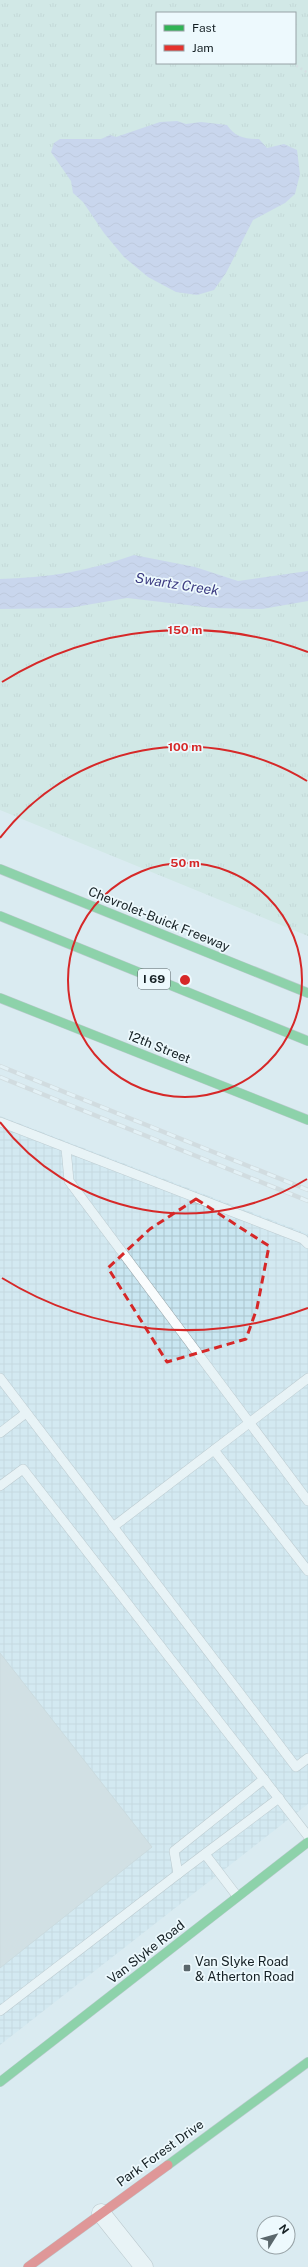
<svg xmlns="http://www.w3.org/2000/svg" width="308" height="2267" font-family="'Public Sans',sans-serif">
<defs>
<pattern id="industrial-grid" width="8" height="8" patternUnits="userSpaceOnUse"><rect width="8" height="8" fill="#c9e6f1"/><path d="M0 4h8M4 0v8" fill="none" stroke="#acc5ce"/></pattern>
<pattern id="grass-tufts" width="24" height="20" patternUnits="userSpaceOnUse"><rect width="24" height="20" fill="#c5e4d9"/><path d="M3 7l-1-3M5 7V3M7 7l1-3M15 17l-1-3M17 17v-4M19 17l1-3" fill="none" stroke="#a8c3ba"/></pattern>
<pattern id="water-waves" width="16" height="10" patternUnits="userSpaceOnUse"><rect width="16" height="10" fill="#b4bde8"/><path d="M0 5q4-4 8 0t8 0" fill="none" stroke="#9aa2c7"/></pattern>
</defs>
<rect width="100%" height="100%" fill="#daebf1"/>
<path fill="url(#industrial-grid)" d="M0 1116 308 1234V1804L0 2045Z"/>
<path fill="url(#grass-tufts)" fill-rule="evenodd" d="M0 0H308V936L0 810ZM157 13H295V63H157Z"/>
<g fill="url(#water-waves)">
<path d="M177 121 186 124 201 122 227 125C235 137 244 139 259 139L267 148 284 144 297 150 300 174 295 194 285 203 253 220 226 273 214 290 197 295 176 292 148 277 124 257 104 233 83 202 73 193 71 181 51 152 54 143 60 139H101L110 135 116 137 160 122Z"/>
<path d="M134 555 195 567 238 581 308 571V601L262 609 213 608 127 598 69 608 0 609V579C46 578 90 571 134 555Z"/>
</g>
<path fill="#c5d3d5" stroke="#b7c6c8" d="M0 1653 152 1847 0 1968Z"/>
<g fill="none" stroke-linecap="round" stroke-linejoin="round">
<g stroke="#97a4a8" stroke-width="10">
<g id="lane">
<path d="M0 1122 303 1239 308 1244"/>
<path d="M66 1148 69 1181 308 1501"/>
<path d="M0 1378 296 1767 308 1758"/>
<path d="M0 1433 26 1413"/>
<path d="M214 1450 308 1571"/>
<path d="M0 1486 23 1469 308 1836"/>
<path d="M113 1527 308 1378"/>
<path d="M205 1854 237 1896"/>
<path d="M178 1874 279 1798"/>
<path d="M0 2011 178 1874 174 1851 264 1779"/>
</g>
</g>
<g stroke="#97a4a8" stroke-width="19">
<path id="street" d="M101 2213 144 2267"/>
</g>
<g stroke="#97a4a8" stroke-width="10">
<g id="fast">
<path d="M0 869 308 993"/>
<path d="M0 916 308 1041"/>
<path d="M0 998 308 1120"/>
<path d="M0 2082 308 1842"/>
<path d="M168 2165 308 2062"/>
</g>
</g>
<g stroke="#97a4a8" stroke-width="10">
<path id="jam" d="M28 2267 168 2165"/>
</g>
<path stroke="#ccd1d2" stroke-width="2.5" stroke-dasharray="2 3" stroke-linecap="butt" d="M292 63 308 73"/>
<use href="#lane" stroke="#f9fcfd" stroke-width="9"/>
<use href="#street" stroke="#f9fcfd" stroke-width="18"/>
<use href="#fast" stroke="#30b455" stroke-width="9"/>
<use href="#jam" stroke="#e5322d" stroke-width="9"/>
<g stroke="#c6cbcc" stroke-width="4.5">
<g id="rail">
<path d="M0 1066 308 1190"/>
<path d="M0 1077 308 1201"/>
</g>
</g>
<use href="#rail" stroke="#edf9fd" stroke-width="3" stroke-dasharray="9" stroke-linecap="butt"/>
</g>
<path d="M0 0H308V2267H0ZM196 1199 269 1246 257 1308 246 1339 167 1362 108 1268 150 1229Z" fill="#daebf1" fill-opacity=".55" fill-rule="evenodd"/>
<path fill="none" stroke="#d62828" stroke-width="3" stroke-dasharray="8 5" stroke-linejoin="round" d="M196 1199 269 1246 257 1308 246 1339 167 1362 108 1268 150 1229Z"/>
<g fill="none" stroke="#d62828" stroke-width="2">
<circle cx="185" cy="980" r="117"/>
<path d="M307 1179A233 233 0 0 1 0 1122M0 838A233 233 0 0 1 307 781"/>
<path d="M308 1308A350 350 0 0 1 2 1278M2 682A350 350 0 0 1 308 652"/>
</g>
<rect fill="#5a676c" stroke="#edf9fd" stroke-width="1.5" x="183" y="1964" width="8" height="8" rx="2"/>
<g text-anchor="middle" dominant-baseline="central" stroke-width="3.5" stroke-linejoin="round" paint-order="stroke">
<rect fill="#edf9fd" stroke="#566165" stroke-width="1" x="138" y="969" width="32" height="20" rx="3"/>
<g font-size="12" font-weight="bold" fill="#152024">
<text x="154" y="979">I 69</text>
</g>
<g font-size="13" fill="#152024" stroke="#edf9fd">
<text transform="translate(159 919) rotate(22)">Chevrolet-Buick Freeway</text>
<text transform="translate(159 1047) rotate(22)">12th Street</text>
<text transform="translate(146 1952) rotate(-38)">Van Slyke Road</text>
<text transform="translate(160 2153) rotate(-36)">Park Forest Drive</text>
</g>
<g font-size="13" fill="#152024" stroke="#edf9fd" text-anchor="start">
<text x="195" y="1961">Van Slyke Road<tspan x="195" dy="15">&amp; Atherton Road</tspan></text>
</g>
<g font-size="14" font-style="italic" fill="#3e3d83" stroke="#edf9fd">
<text transform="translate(177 584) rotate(9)">Swartz Creek</text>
</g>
</g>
<circle cx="185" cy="980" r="6" fill="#d62828" stroke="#edf9fd" stroke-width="2"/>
<g font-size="12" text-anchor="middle" font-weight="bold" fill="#d62828" stroke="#edf9fd" stroke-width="3.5" stroke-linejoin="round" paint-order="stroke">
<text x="185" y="634">150 m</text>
<text x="185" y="751">100 m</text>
<text x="185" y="867">50 m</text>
</g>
<rect x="156" y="12" width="140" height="52" fill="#edf9fd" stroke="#97a2a6"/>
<rect x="164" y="25" width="20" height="6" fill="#30b455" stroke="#97a2a6"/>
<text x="192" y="32" font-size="12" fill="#152024">Fast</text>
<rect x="164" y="45" width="20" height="6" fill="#e5322d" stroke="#97a2a6"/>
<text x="192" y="52" font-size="12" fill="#152024">Jam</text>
<g transform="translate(276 2235) rotate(53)"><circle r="19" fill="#edf9fd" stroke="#97a2a6"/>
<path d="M0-3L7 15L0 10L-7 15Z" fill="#5a676c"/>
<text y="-6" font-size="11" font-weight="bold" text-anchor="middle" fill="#152024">N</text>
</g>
</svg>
